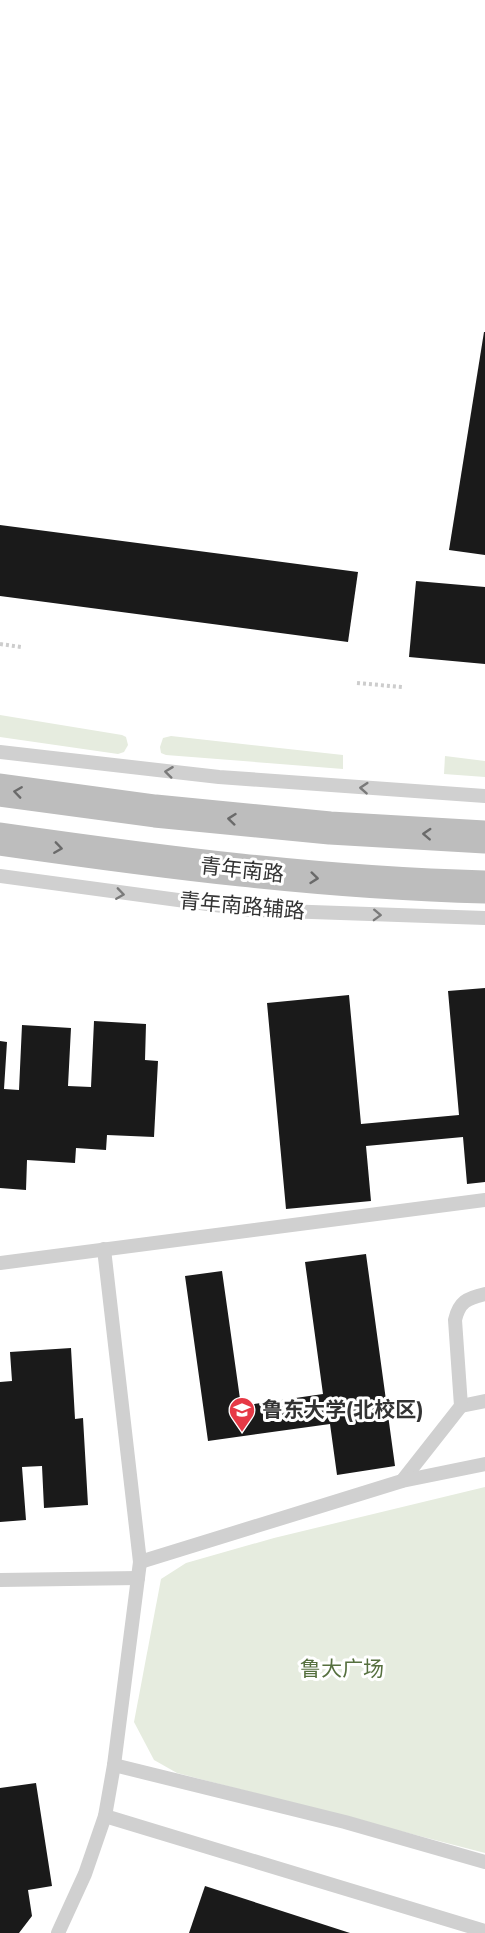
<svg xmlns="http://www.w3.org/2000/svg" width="485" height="1933" font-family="Jost,'Noto Sans SC',sans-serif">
<rect width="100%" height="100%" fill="#fff"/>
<g fill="#e6ecdf">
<path d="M0 715 122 735 126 737 128 745 124 752 118 754 0 737Z"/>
<path d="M171 736 343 755V769L166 755 161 753 160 747 163 738Z"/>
<path d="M445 756 485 761V777L444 774Z"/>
<path d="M485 1487V1853L177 1773 154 1760 134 1722 161 1579 186 1563 274 1538Z"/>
</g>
<g fill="#1a1a1a">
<path d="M484 332H485V555L449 550Z"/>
<path d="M0 525 358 572 348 642 0 596Z"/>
<path d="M416 581 485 587V664L409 657Z"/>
<path d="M485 988V1182L467 1184 463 1137 366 1146 371 1201 286 1209 267 1003 349 995 361 1124 459 1115 448 991Z"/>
<path d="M94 1021 146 1024 145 1060 158 1061 154 1137 107 1135 106 1150 76 1148 75 1163 27 1160 26 1190 0 1188V1041L7 1042 4 1089 19 1090 22 1025 71 1028 68 1086 91 1087Z"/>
<path d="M366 1254 395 1466 337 1475 330 1424 208 1441 185 1276 222 1271 241 1406 323 1394 305 1262Z"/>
<path d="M71 1348 75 1419 83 1418 88 1505 44 1508 42 1466 22 1467 26 1520 0 1522V1382L12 1381 10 1352Z"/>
<path d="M36 1783 52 1886 28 1890 32 1916 19 1933H0V1788Z"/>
<path d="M205 1886 350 1933H189Z"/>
</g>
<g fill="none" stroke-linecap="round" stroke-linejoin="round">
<g stroke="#cdcdcd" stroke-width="4" stroke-dasharray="3 3" stroke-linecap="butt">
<path d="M0 644 21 647"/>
<path d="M357 683 402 687"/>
</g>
<g stroke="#d0d0d0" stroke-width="14">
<path d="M0 752 219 777 485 796"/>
<path d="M0 876 252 910 485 918"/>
<path d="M0 1263 485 1200"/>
<path d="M461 1406 485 1401"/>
<path d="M402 1481 461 1406 455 1320C459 1302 467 1298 485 1294"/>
<path d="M140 1562 402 1481 485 1464"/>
<path d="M0 1580 138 1578"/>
<path d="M114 1765 345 1822 485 1862"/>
<path d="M105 1816 485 1931"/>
<path d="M58 1933 85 1874 105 1816 114 1765 140 1562 104 1249"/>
</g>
<g stroke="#bdbdbd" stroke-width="33">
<path d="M0 790 155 811 330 828 485 837"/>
<path d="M0 839C161 862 322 883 485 887"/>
</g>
</g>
<defs><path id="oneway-chevron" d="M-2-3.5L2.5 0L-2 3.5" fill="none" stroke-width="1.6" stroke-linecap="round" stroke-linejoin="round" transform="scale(1.5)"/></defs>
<g stroke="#7a7a7a">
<use href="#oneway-chevron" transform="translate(169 772) rotate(-173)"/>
<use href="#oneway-chevron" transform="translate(364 788) rotate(-176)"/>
<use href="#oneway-chevron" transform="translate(120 894) rotate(8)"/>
<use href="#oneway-chevron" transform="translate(377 915) rotate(2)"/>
</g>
<g stroke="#6a6a6a">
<use href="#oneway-chevron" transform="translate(18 792) rotate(-172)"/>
<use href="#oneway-chevron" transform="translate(232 819) rotate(-174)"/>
<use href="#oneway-chevron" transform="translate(427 834) rotate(-177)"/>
<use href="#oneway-chevron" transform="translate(58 848) rotate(8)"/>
<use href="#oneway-chevron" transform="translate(314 878) rotate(6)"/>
</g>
<defs>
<g id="university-pin" transform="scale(1.35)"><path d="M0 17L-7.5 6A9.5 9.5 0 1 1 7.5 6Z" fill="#e63946" stroke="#fff"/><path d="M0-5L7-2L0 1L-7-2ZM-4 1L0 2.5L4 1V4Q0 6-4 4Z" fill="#fff"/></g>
</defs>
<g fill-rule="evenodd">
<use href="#university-pin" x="242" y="1410"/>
</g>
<g text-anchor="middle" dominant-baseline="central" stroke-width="6" stroke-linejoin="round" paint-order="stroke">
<g font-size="21" fill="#333" stroke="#fff">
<text transform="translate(242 870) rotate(6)">青年南路</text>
<text transform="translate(242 906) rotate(5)">青年南路辅路</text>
</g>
<g font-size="21" font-weight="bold" fill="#333" stroke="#fff" text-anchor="start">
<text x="262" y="1410">鲁东大学(北校区)</text>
</g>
<g font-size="21" fill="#56703f" stroke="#fff">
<text x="342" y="1669">鲁大广场</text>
</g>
</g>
</svg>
